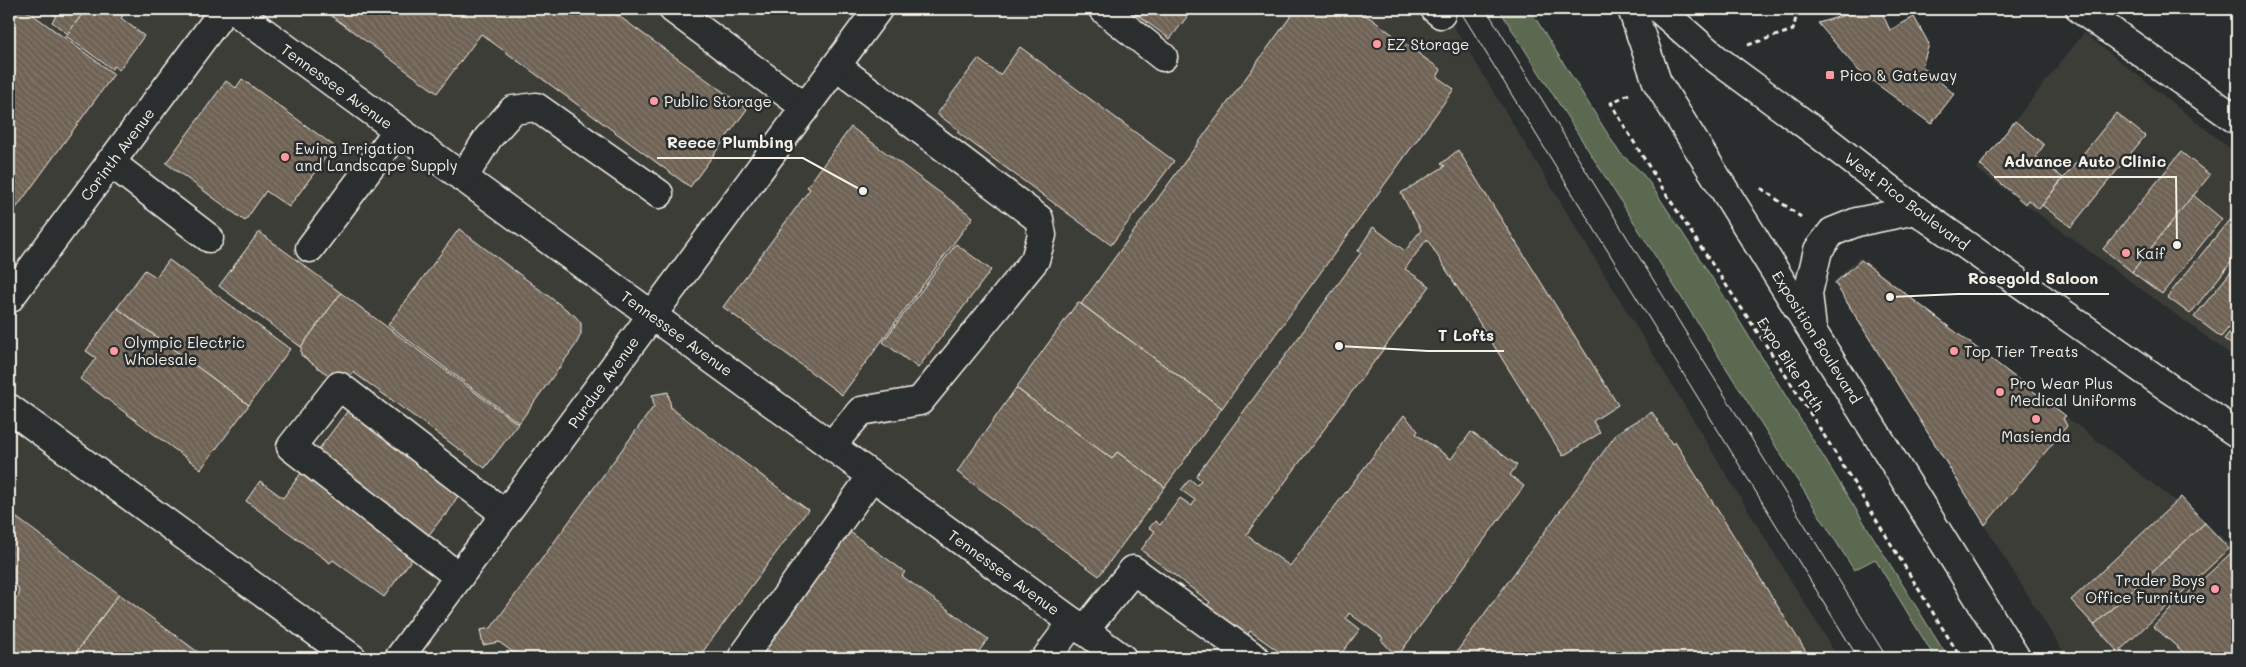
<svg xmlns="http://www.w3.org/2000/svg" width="2246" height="667" font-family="Mali,sans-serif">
<defs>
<pattern id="building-back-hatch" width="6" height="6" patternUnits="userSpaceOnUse" patternTransform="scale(1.25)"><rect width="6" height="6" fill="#6e6254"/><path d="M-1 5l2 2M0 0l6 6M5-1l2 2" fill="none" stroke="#83796d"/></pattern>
</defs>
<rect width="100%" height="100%" fill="#2a2d2e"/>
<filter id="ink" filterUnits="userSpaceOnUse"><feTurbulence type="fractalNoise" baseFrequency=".02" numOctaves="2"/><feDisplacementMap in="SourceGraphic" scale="10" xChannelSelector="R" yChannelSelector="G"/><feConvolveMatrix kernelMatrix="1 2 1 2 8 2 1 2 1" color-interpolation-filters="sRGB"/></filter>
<g filter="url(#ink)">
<g fill="#3e3d39">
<path d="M9 9H1443L1838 658H9Z"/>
<path d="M2084 33 2237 154V359L1977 169Z"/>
<path d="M1860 257 2237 549V658H2067L1833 282Z"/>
</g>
<path fill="#5c6951" stroke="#a8ad9c" d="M1499 9H1525L1534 16 1619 152 1640 171 1649 182 1722 293 1948 658H1935L1875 559 1854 570Z"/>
<g fill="url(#building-back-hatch)" stroke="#f4f1e8">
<path d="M9 9H25L114 74 9 218Z"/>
<path d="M45 9H86L68 34 52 22 56 16Z"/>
<path d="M86 9H128L121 18 144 36 119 70 114 66 112 69 66 36Z"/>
<path d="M322 9H609L747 109 690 187 481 34 437 93Z"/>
<path d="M991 9H1001L997 14Z"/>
<path d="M1129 9H1193L1170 39Z"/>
<path d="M1296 9H1358L1441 70 1437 77 1454 89 1222 408 1081 304Z"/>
<path d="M1865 9H1880L1890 30 1914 17 1929 44 1922 66 1954 94 1931 124 1859 71 1818 23Z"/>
<path d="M1020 47 1174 161 1111 245 957 132 959 130 937 114 978 59 1000 75Z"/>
<path d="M242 79 334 146 289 207 266 191 245 221 166 163 226 81 236 88Z"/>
<path d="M2116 113 2145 136 2071 227 2042 205Z"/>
<path d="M2015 121 2044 145 2036 156 2063 178 2039 209 2028 200 2025 204 1980 165Z"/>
<path d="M851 127 973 217 842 395 723 307 810 189 807 187Z"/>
<path d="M1458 150 1618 405 1593 421 1600 433 1563 456 1427 239 1405 269 1430 286 1246 535 1290 566 1404 415 1418 431 1416 434 1451 459 1471 432 1517 465 1510 475 1524 486 1397 657 1381 640 1383 638 1349 613 1346 618 1360 629 1338 658H1288L1250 631 1246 638 1205 608 1210 602 1141 550 1155 531 1149 528 1155 521 1160 525 1180 498 1192 506 1195 500 1181 490 1190 479 1197 485 1201 480 1196 476 1361 253 1358 251 1373 227 1405 251 1421 230 1401 193 1445 166 1441 164Z"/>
<path d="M2181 152 2210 175 2132 272 2103 249Z"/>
<path d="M2193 195 2222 219 2162 294 2132 272Z"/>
<path d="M2230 219 2237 225V255L2190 314 2167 297Z"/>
<path d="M459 229 575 316 581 323V334L575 346 519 423 388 325Z"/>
<path d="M259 232 341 293 301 347 219 286Z"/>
<path d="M956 244 991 270 918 368 883 342Z"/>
<path d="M169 260 290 349 249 405 117 308 145 270 156 277Z"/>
<path d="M1861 260 2066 416 2063 418 2067 426 1985 525 1835 283Z"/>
<path d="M2234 268 2237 271V300L2235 303 2237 305V317L2221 337 2194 317Z"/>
<path d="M341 293 518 424 485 468 353 372 343 386 301 355V347Z"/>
<path d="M1078 302 1222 408 1165 487 1117 452 1112 459 1016 388Z"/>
<path d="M117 308 249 405 201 469 80 379 96 358 86 351Z"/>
<path d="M2237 323V349L2224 339Z"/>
<path d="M1016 388 1112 459 1117 452 1165 487 1099 576 957 472Z"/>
<path d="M668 392 671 408 808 510 698 658H521L499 642 483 645 480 630 491 628 654 406 652 395Z"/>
<path d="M349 409 460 492 446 516 445 514 428 536 316 453Z"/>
<path d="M1652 412 1672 444 1675 442 1810 658H1452L1618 432Z"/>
<path d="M304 469 417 552 384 597 333 560 330 563 246 501 260 481 283 498Z"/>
<path d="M2181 497 2205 523 2094 625 2071 600Z"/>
<path d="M9 512 119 594 72 658H9V609L19 595 18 587 9 581Z"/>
<path d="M2205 523 2229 549 2118 652 2094 625Z"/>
<path d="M850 532 905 572 902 576 988 639 974 658H755Z"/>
<path d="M2233 551 2237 554V658H2190L2153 626Z"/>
<path d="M119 594 206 658H72Z"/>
</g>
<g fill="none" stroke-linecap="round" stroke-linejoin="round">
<g stroke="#f4f1e8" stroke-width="31">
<g id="minor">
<path d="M232 9 1122 658"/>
<path d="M673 9 806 108"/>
<path d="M1103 9 1163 57"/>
<path d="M1435 9 1441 14"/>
<path d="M1632 9 1657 82 2016 658"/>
<path d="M2080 9 2237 120"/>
<path d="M110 162 209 238"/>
<path d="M463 178 488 138 513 110 536 107 659 194"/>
<path d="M310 248 398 130"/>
<path d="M9 299 225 9"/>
<path d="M9 408 352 658"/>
<path d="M831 446 861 411 920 401 1035 260 1042 235 1039 219 836 66"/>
<path d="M459 577 291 447 339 386 505 514"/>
<path d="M1084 631 1133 570 1255 658"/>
<path d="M399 658 878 9"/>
<path d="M742 658 872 476"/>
<path d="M1046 658 1073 622"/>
</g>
</g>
<g stroke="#f4f1e8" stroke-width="31">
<g id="major">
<path d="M1659 9 1715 58 1821 136 1916 210 2169 388 2237 433"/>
<path d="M1812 329 1808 293 1818 250 1832 232 1857 222 1916 210"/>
</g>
</g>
<g stroke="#f4f1e8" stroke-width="3" stroke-dasharray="5 4" stroke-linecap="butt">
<path d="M1748 45 1793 30 1798 9"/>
<path d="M1629 94 1611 103C1665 198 1729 287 1788 379 1848 471 1903 565 1961 658"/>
<path d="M1761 188 1801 217"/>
</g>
<use href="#minor" stroke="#2a2d2e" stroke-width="28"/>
<use href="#major" stroke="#2a2d2e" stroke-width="28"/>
<g stroke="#f4f1e8" stroke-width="1">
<path d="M1459 9 1858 658"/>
<path d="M1486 9 1887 658"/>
</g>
</g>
</g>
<g fill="#ff9aa2" stroke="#2a2d2e" stroke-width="2">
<circle cx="1377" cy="44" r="5"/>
<rect x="1825" y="70" width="10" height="10" rx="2.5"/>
<circle cx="654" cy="101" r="5"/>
<circle cx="285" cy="157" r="5"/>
<circle cx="2126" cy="253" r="5"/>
<circle cx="114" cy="351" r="5"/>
<circle cx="1954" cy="351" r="5"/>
<circle cx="2000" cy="392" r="5"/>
<circle cx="2036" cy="419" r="5"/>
<circle cx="2215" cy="589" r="5"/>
</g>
<g text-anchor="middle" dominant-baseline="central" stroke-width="5" stroke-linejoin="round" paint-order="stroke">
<g font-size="15" fill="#f4f1e8" stroke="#2a2d2e" text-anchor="start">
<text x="1387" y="44">EZ Storage</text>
<text x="1840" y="75">Pico &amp; Gateway</text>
<text x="664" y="101">Public Storage</text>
<text x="295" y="148">Ewing Irrigation<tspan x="295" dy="17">and Landscape Supply</tspan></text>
<text x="2136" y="253">Kaif</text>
<text x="124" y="342">Olympic Electric<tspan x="124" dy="17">Wholesale</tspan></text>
<text x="1964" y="351">Top Tier Treats</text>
<text x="2010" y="383">Pro Wear Plus<tspan x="2010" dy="17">Medical Uniforms</tspan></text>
<text x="2036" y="436" text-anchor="middle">Masienda</text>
<text x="2205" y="580" text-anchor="end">Trader Boys<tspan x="2205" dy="17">Office Furniture</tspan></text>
</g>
<g font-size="15" fill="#f4f1e8" stroke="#2a2d2e">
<text transform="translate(337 86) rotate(36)">Tennessee Avenue</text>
<text transform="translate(117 154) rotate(-53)">Corinth Avenue</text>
<text transform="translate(1907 201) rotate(37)">West Pico Boulevard</text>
<text transform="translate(677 333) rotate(36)">Tennessee Avenue</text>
<text transform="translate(1817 337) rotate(58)">Exposition Boulevard</text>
<text transform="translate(1791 364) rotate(57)">Expo Bike Path</text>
<text transform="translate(603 382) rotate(-54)">Purdue Avenue</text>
<text transform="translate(1004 572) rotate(36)">Tennessee Avenue</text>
</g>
</g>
<path fill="none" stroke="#f4f1e8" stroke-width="2" d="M863 191L803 158H657M2177 245L2176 177H1994M1890 297L1958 294H2109M1339 346L1428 351H1504"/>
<g fill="#f4f1e8" stroke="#2a2d2e" stroke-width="2">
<circle cx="863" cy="191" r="5"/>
<circle cx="2177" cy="245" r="5"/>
<circle cx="1890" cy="297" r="5"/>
<circle cx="1339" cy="346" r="5"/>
</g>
<g font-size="16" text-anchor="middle" font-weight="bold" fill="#f4f1e8" stroke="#2a2d2e" stroke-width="5" stroke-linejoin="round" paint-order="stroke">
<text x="730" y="148">Reece Plumbing</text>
<text x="2085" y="167">Advance Auto Clinic</text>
<text x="2033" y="284">Rosegold Saloon</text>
<text x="1466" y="341">T Lofts</text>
</g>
<rect width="2246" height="667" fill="none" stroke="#2a2d2e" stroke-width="30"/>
<rect x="15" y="15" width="2216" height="637" fill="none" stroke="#f4f1e8" stroke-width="2" filter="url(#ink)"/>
</svg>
